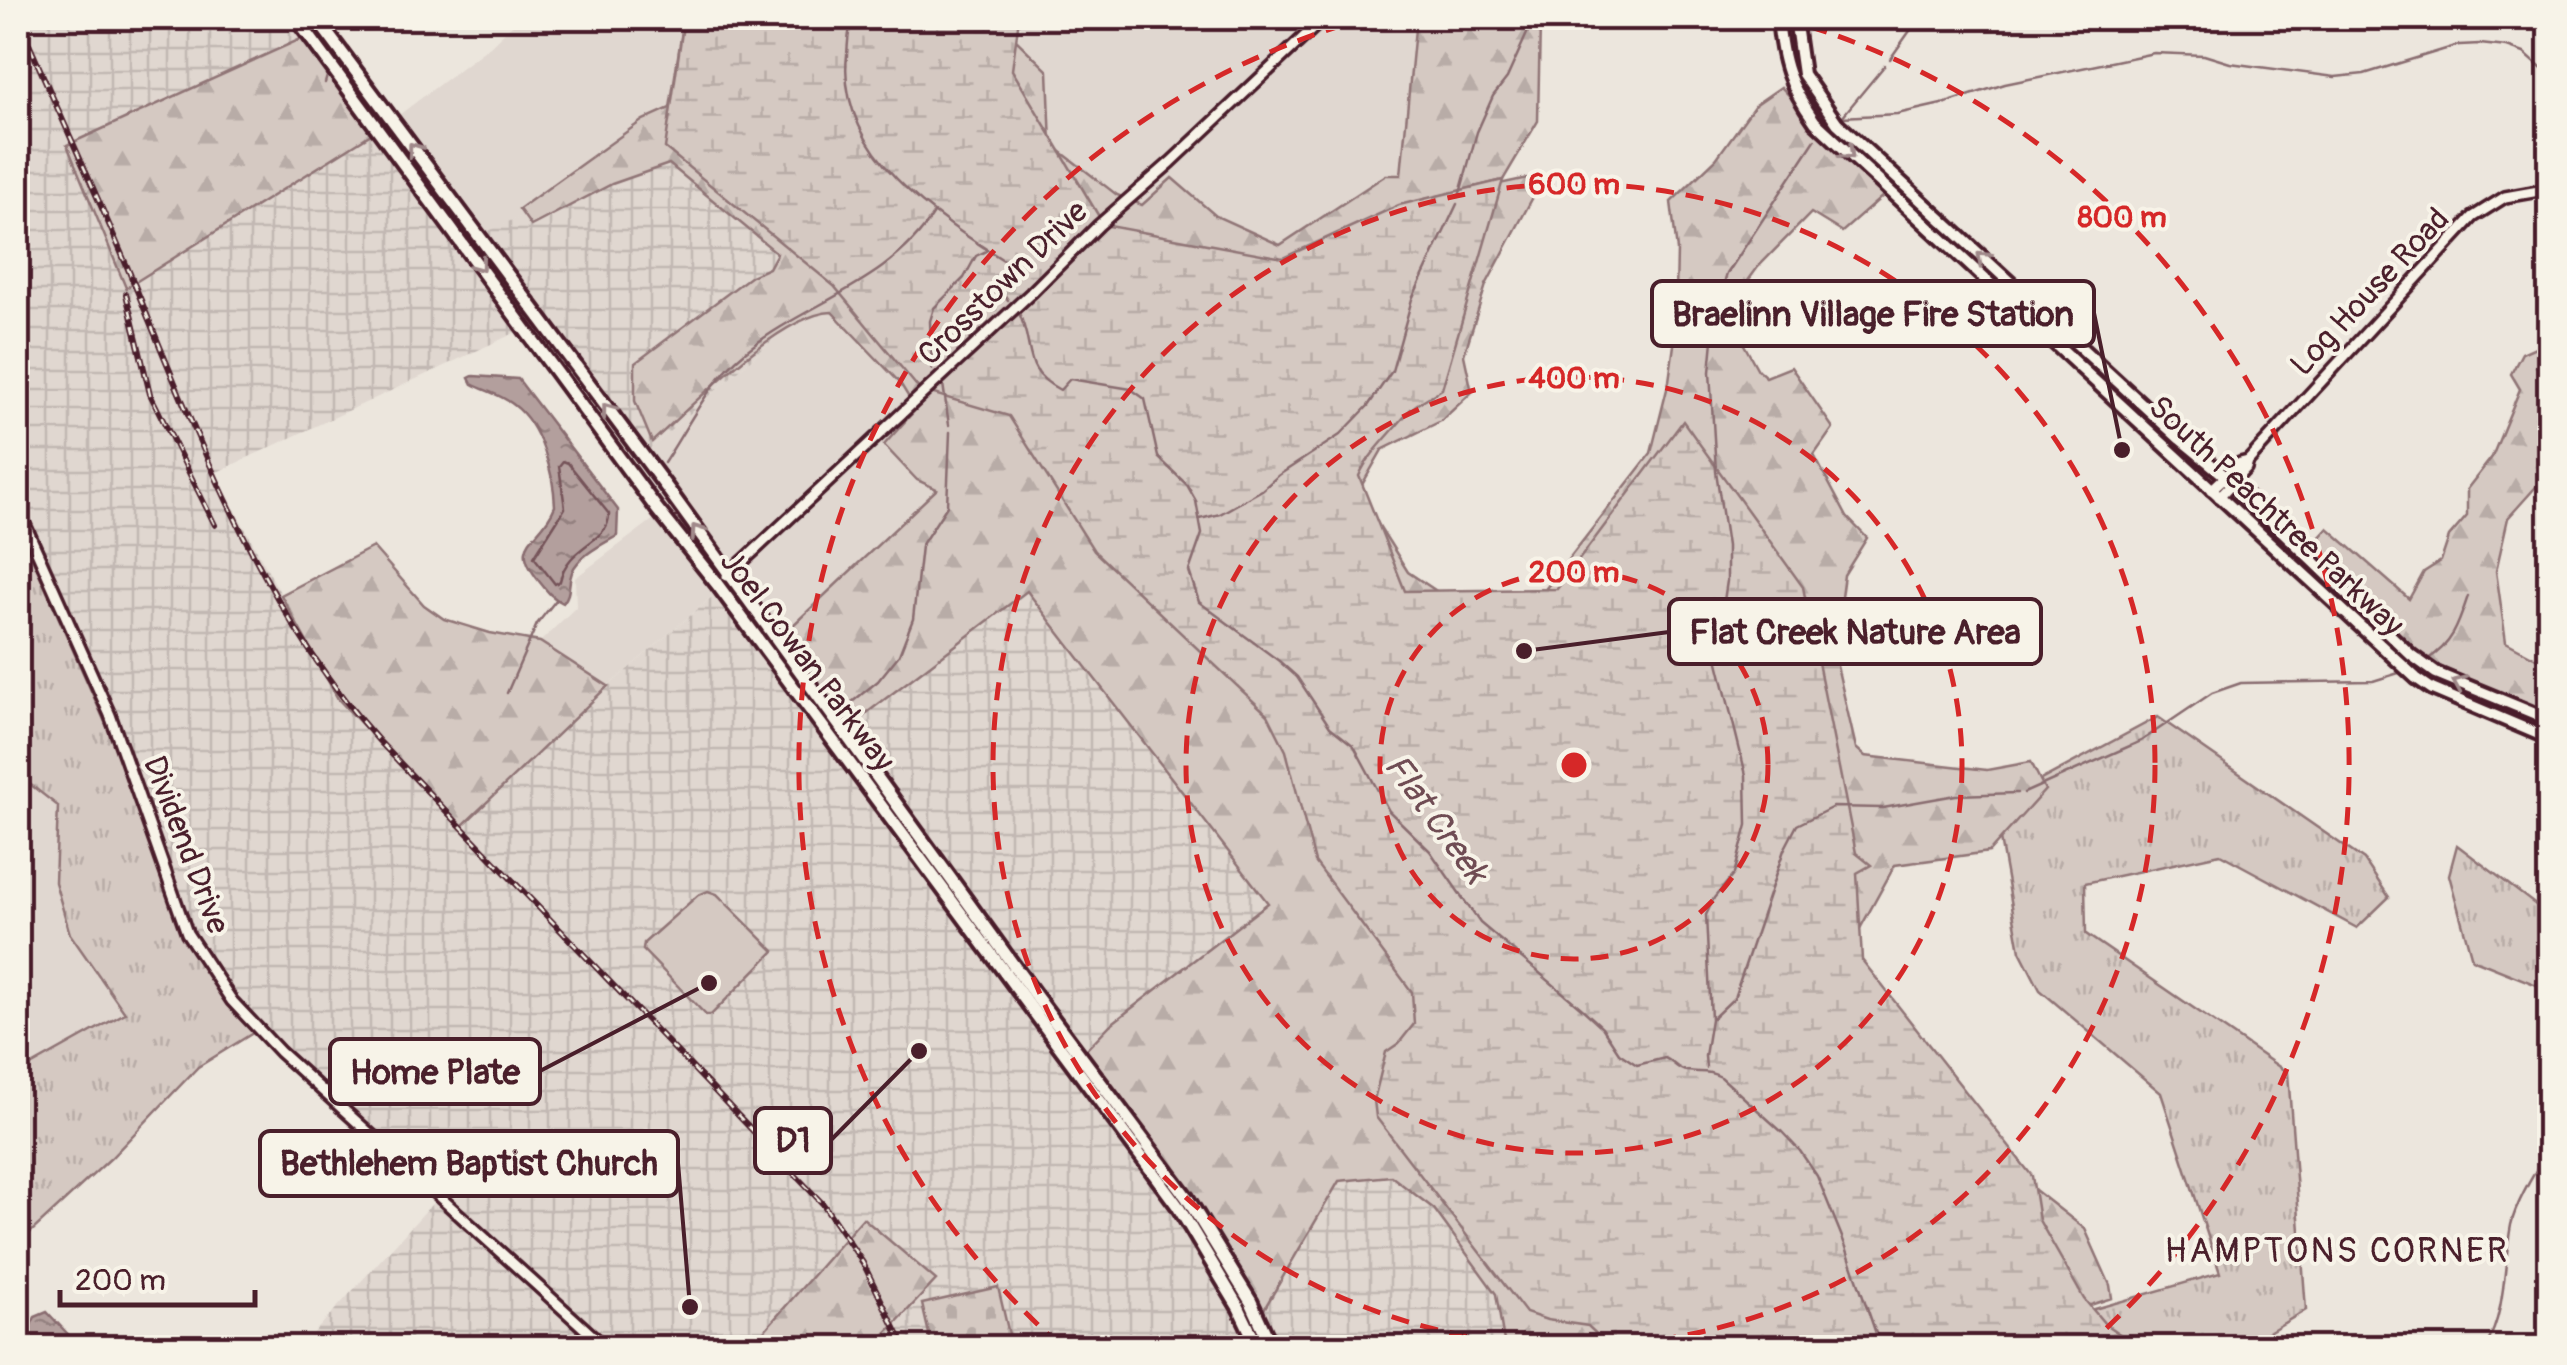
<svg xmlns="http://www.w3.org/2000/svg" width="2567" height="1365" font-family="Pangolin,sans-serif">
<defs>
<pattern id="industrial-grid" width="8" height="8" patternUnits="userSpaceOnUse" patternTransform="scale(2.5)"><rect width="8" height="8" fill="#e0d7d0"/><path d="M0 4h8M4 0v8" fill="none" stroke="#c2b8b3"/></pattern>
<pattern id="grass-tufts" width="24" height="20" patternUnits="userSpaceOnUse" patternTransform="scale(2.5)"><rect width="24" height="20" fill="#d5c9c2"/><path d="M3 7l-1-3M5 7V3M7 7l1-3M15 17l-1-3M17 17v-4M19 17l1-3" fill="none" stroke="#b8aca7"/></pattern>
<pattern id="forest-firs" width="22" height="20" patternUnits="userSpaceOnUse" patternTransform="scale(2.5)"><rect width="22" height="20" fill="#d5c9c2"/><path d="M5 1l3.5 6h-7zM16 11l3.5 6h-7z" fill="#b8aca7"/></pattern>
<pattern id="wetland-marsh" width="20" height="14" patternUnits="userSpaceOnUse" patternTransform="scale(2.5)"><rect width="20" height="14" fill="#d5c9c2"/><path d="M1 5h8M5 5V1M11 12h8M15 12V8" fill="none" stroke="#b8aca7"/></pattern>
<pattern id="cemetery-stones" width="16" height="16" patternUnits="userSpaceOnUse" patternTransform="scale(2.5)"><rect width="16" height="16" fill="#d5c9c2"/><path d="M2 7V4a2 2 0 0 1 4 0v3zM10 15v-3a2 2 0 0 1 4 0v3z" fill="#b8aca7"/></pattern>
<pattern id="water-ripples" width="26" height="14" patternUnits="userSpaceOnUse" patternTransform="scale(2.5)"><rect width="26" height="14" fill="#b39f9d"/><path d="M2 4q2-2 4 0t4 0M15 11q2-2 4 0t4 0" fill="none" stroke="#948180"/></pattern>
</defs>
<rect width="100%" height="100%" fill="#ece6dd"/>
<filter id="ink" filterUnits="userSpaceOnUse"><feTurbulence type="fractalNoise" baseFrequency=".01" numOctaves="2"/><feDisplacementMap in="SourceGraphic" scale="20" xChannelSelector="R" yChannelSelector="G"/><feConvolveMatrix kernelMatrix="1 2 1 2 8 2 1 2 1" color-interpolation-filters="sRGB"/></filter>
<g filter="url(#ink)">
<g fill="#e0d7d0">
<path d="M513 18H684L665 148 474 239 387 124 489 47 512 25Z"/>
<path d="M1020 18H1416L1399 205 1283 258 1104 225 1012 70 1021 27Z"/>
<path d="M834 286 973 454 771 646 726 585 608 686 540 642 576 607 575 578 674 504 643 455Z"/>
<path d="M18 775 58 806 55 882 70 933 125 1014 18 1073Z"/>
</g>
<path fill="url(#industrial-grid)" d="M18 18H302L314 33 67 145 126 287 387 124 474 238 665 148 834 286 643 455 538 322 215 473 338 699 460 828 614 681 726 585 840 739 868 712 1026 591 1268 904 1110 1025 1084 1052 1201 1207 1263 1310 1339 1181 1391 1176 1434 1208 1496 1294 1505 1347H873L935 1280 778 1316 750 1347H301L442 1193 261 1028 191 940 155 835 18 526Z"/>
<g fill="url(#grass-tufts)" stroke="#907476" stroke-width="2.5">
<path d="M18 526 155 835 191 940 261 1028 198 1067 111 1158 18 1244V1073L125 1013 70 934 55 882 58 806 18 775Z"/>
<path d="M2158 717 2364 860 2389 897 2357 928 2220 854 2085 883 2086 934 2288 1073 2306 1310 2243 1347H2065L2056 1320 2220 1273 2161 1093 2040 990 2020 951 1994 805Z"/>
<path d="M2457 845 2549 915V990L2472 959 2449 875Z"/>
</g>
<g fill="url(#forest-firs)" stroke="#907476" stroke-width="2.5">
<path d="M684 18H1016L1015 39 1048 71 1051 144 1117 195 1142 205 1172 178 1216 216 1280 245 1386 175H1401L1416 18H1545L1540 22 1538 121 1503 180 1406 204 1532 177 1533 197 1486 285 1464 355 1472 392 1441 421 1382 450 1358 492 1408 572 1453 602 1543 592 1651 453 1669 381 1675 338 1677 250 1671 202 1716 159 1755 105 1781 87 1883 196 1842 232 1811 213 1758 267 1742 289 1741 339 1758 370 1766 377 1791 367 1833 428 1814 455 1847 517 1867 538 1844 575 1839 612 1826 618 1856 748 1865 756 1987 770 2031 762 2045 790 1989 852 1895 865 1850 947 2030 1186 2085 1229 2110 1285 2112 1298 2051 1318 2067 1347H1505L1496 1294 1434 1209 1391 1176 1339 1181 1263 1311 1201 1207 1084 1052 1110 1025 1268 903 1027 591 868 712 840 739 771 646 937 489 917 480 884 445 916 409 900 383 832 312C780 314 692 406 652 442L635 401V363L751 276 769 268 777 253 669 164 612 184 531 226 519 209 643 120 670 108Z"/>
<path d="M314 33 387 124 126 288 67 145Z"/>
<path d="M2549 341V476L2543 479 2508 518 2496 571 2506 642 2549 665V714L2478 685 2422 657 2308 550 2328 528 2409 599 2424 572 2441 561 2449 537 2467 516V489L2492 457 2520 389 2511 374 2522 353Z"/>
<path d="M373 547 424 605 444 619 490 633 540 642 608 686 460 828 338 699 281 595Z"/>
<path d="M863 1218 936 1280 873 1347H750Z"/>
</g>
<path fill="url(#wetland-marsh)" stroke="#907476" stroke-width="2.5" d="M684 18H1019L1012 70 1104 225 1283 258 1399 205 1503 180 1442 389C1432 396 1415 403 1408 412 1393 432 1368 454 1359 476L1405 591 1557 589 1683 421 1803 587 1856 853 1871 865 1857 873 1862 960 2032 1176 2039 1220 2084 1299 2105 1324 2130 1341 2133 1347H1610L1588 1326 1547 1320 1526 1313 1376 1117 1374 1100 1386 1052 1399 1043 1414 1024 1412 992 1315 862 1286 751 1268 715 1094 551 1009 416 920 390 834 286 665 148Z"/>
<path fill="url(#cemetery-stones)" stroke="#907476" stroke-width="2.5" d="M998 1287 1012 1347H932L922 1304Z"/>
<path fill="#d5c9c2" stroke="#907476" stroke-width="2.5" d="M708 891 717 894 774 951 711 1015H706L643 950 644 943 698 895Z"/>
<g fill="url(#water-ripples)" stroke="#896c6f" stroke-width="2.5">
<path d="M473 376 518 379 618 510 617 536C603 544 578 556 572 572 567 585 572 592 563 603 551 597 547 591 539 581 507 540 541 542 555 506 554 474 541 425 514 405 502 395 485 391 472 384L469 378Z"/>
<path d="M47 1312 49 1314 80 1347H18V1336L30 1327 35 1317Z"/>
</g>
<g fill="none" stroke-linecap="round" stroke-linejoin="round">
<path stroke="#745259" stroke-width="2.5" d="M563 461 568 463 609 514C610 542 567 545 560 581L555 584 534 557 565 508 559 466Z"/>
<g stroke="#896c6f" stroke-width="2.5">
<path d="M854 18C848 29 848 42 847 55 836 153 937 218 1008 263L997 284 1008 300"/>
<path d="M337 25 338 18"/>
<path d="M1890 59 1919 18"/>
<path d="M325 83 327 76"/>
<path d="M1842 117 1897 114 1946 103 2005 84 2154 53 2204 55 2230 63 2335 77 2364 74 2459 45 2480 44 2507 47 2524 53 2550 76"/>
<path d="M1842 117 1885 65"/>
<path d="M1459 197 1477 132 1493 96 1507 78 1534 18"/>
<path d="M1018 311C1036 347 1020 370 1060 390L1070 379 1131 389 1145 399 1158 457 1187 485 1196 501 1202 534 1189 571 1199 602 1279 661 1297 677 1330 727 1354 746 1389 811 1430 851 1480 923 1580 1007 1602 1027 1619 1053 1637 1065 1665 1058C1674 1062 1677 1070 1687 1071 1701 1073 1707 1070 1721 1077L1782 1132 1800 1151 1817 1176 1846 1247 1881 1348"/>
<path d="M932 369 930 321 934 308 964 278 976 256 986 251"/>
<path d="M943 384 949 425"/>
<path d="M664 463C689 425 710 380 745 352 805 303 891 283 934 213"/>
<path d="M1200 519 1220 514 1262 490 1279 475 1340 435 1368 406 1392 371 1412 299 1457 204"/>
<path d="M2428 659C2453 644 2459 623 2468 596"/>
<path d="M507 693 537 624 556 600"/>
<path d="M841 711 878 681 899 655 913 619 921 546 947 506 950 432"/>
<path d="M2024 793 2141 741 2212 693 2241 683 2373 681 2402 672"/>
<path d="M1713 1018 1734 998 1784 850 1797 825 1833 807 1883 808 1956 795 2017 793"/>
<path d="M1706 1068 1705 1056 1711 1019 1706 915 1714 898 1734 874 1747 825 1746 775 1716 654 1727 581V546L1716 471 1710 372 1716 309 1727 274 1815 140"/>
<path d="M2485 1348C2507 1309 2503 1267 2511 1225 2516 1203 2537 1168 2550 1148"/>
</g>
<g stroke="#4a1f2b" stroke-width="16">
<g id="tertiary">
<path d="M2211 490 2240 463 2248 461"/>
<path d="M2219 497 2246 468 2248 461 2473 217 2505 197 2550 189"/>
<path d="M18 509 110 715 187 933 232 1001 280 1052 606 1348"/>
<path d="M727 576 1031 293 1099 225 1171 162 1324 18"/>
</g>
</g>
<g stroke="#4a1f2b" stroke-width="18">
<g id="secondary">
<path d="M1778 18C1782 63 1789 85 1815 122L2416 678 2432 689 2550 739"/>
<path d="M1795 18 1803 74 1837 123 2180 439 2225 476 2411 655 2436 673 2550 720"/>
</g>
</g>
<g stroke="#4a1f2b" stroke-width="19">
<g id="primary">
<path d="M296 18 657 509 717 584 1177 1205 1239 1308 1258 1348"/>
<path d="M316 18 667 488 1038 999 1187 1198 1251 1302 1272 1348"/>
</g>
</g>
<use href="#tertiary" stroke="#f7f3e8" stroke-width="9"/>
<use href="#secondary" stroke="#f7f3e8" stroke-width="10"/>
<use href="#primary" stroke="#f7f3e8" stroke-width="11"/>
<g stroke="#4a1f2b" stroke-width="6">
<g id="rail">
<path d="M18 19C54 102 93 185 128 269 197 434 258 606 379 741L823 1204 863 1263 905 1348"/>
<path d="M126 294 150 394 215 525"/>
</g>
</g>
<use href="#rail" stroke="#f7f3e8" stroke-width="2.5" stroke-dasharray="8" stroke-linecap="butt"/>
</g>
<defs><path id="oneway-chevron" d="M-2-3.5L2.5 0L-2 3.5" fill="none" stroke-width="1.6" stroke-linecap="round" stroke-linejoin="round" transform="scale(2.5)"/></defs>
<g stroke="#a0898a">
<use href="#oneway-chevron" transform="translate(414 149) rotate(-126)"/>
<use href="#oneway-chevron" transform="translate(1848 153) rotate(43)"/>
<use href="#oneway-chevron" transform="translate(1983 258) rotate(-137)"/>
<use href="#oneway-chevron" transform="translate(479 265) rotate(53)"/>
<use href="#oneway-chevron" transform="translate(608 410) rotate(-127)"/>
<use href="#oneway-chevron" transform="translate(697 531) rotate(-125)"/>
<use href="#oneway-chevron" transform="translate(2459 683) rotate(-157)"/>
</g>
</g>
<g fill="none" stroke="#d62828" stroke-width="5" stroke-dasharray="18 12">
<circle cx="1574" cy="765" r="194"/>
<circle cx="1574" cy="765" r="388"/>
<circle cx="1574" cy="765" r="581"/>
<path d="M1060 1345A775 775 0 0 1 1367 18M1781 18A775 775 0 0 1 2088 1345"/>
</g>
<g text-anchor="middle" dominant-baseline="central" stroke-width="8" stroke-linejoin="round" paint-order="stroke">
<g font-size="32" fill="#4a1f2b" stroke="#f7f3e8">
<text transform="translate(1003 283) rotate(-44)">Crosstown Drive</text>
<text transform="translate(2370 292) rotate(-47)">Log House Road</text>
<text transform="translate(2276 516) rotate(43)">South Peachtree Parkway</text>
<text transform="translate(807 661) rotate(53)">Joel Cowan Parkway</text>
<text transform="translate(186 845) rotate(69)">Dividend Drive</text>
</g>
<g font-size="35" font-style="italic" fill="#6f4c53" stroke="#f7f3e8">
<text transform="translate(1436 819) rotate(54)">Flat Creek</text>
</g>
<g font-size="35" letter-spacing="2.5" fill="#4a1f2b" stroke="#f7f3e8">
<text x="2337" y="1251">HAMPTONS CORNER</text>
</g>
</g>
<circle cx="1574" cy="765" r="15" fill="#d62828" stroke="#f7f3e8" stroke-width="5"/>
<g font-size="30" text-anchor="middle" font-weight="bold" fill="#d62828" stroke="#f7f3e8" stroke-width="8" stroke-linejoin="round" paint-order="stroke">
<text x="1574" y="194">600 m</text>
<text x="2122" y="227">800 m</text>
<text x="1574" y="388">400 m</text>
<text x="1574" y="582">200 m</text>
</g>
<path fill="none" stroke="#4a1f2b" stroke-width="4" d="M2122 450L2094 313M1524 651L1669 632M709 983L540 1071M919 1051L831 1140M690 1307L678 1163"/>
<g fill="#4a1f2b" stroke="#f7f3e8" stroke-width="4">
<circle cx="2122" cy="450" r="10"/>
<circle cx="1524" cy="651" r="10"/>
<circle cx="709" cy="983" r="10"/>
<circle cx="919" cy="1051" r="10"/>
<circle cx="690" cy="1307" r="10"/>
</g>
<g fill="#f7f3e8" stroke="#4a1f2b" stroke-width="4">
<rect x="1652" y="281" width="442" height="65" rx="10"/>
<rect x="1669" y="599" width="372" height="65" rx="10"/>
<rect x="330" y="1039" width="210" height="65" rx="10"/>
<rect x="755" y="1108" width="76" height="65" rx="10"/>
<rect x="260" y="1131" width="418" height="65" rx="10"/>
</g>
<g font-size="35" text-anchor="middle" font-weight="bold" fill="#4a1f2b">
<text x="1873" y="326">Braelinn Village Fire Station</text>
<text x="1855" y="644">Flat Creek Nature Area</text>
<text x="435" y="1084">Home Plate</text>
<text x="793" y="1152">D1</text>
<text x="469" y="1175">Bethlehem Baptist Church</text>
</g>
<rect width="2567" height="1365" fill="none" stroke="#f7f3e8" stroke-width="60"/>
<rect x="30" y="30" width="2507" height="1305" fill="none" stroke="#4a1f2b" stroke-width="4" filter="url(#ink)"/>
<path d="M60 1290v15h195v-15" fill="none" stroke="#4a1f2b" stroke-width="5"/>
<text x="75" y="1290" font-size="30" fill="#4a1f2b" stroke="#f7f3e8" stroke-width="8" paint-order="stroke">200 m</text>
</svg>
